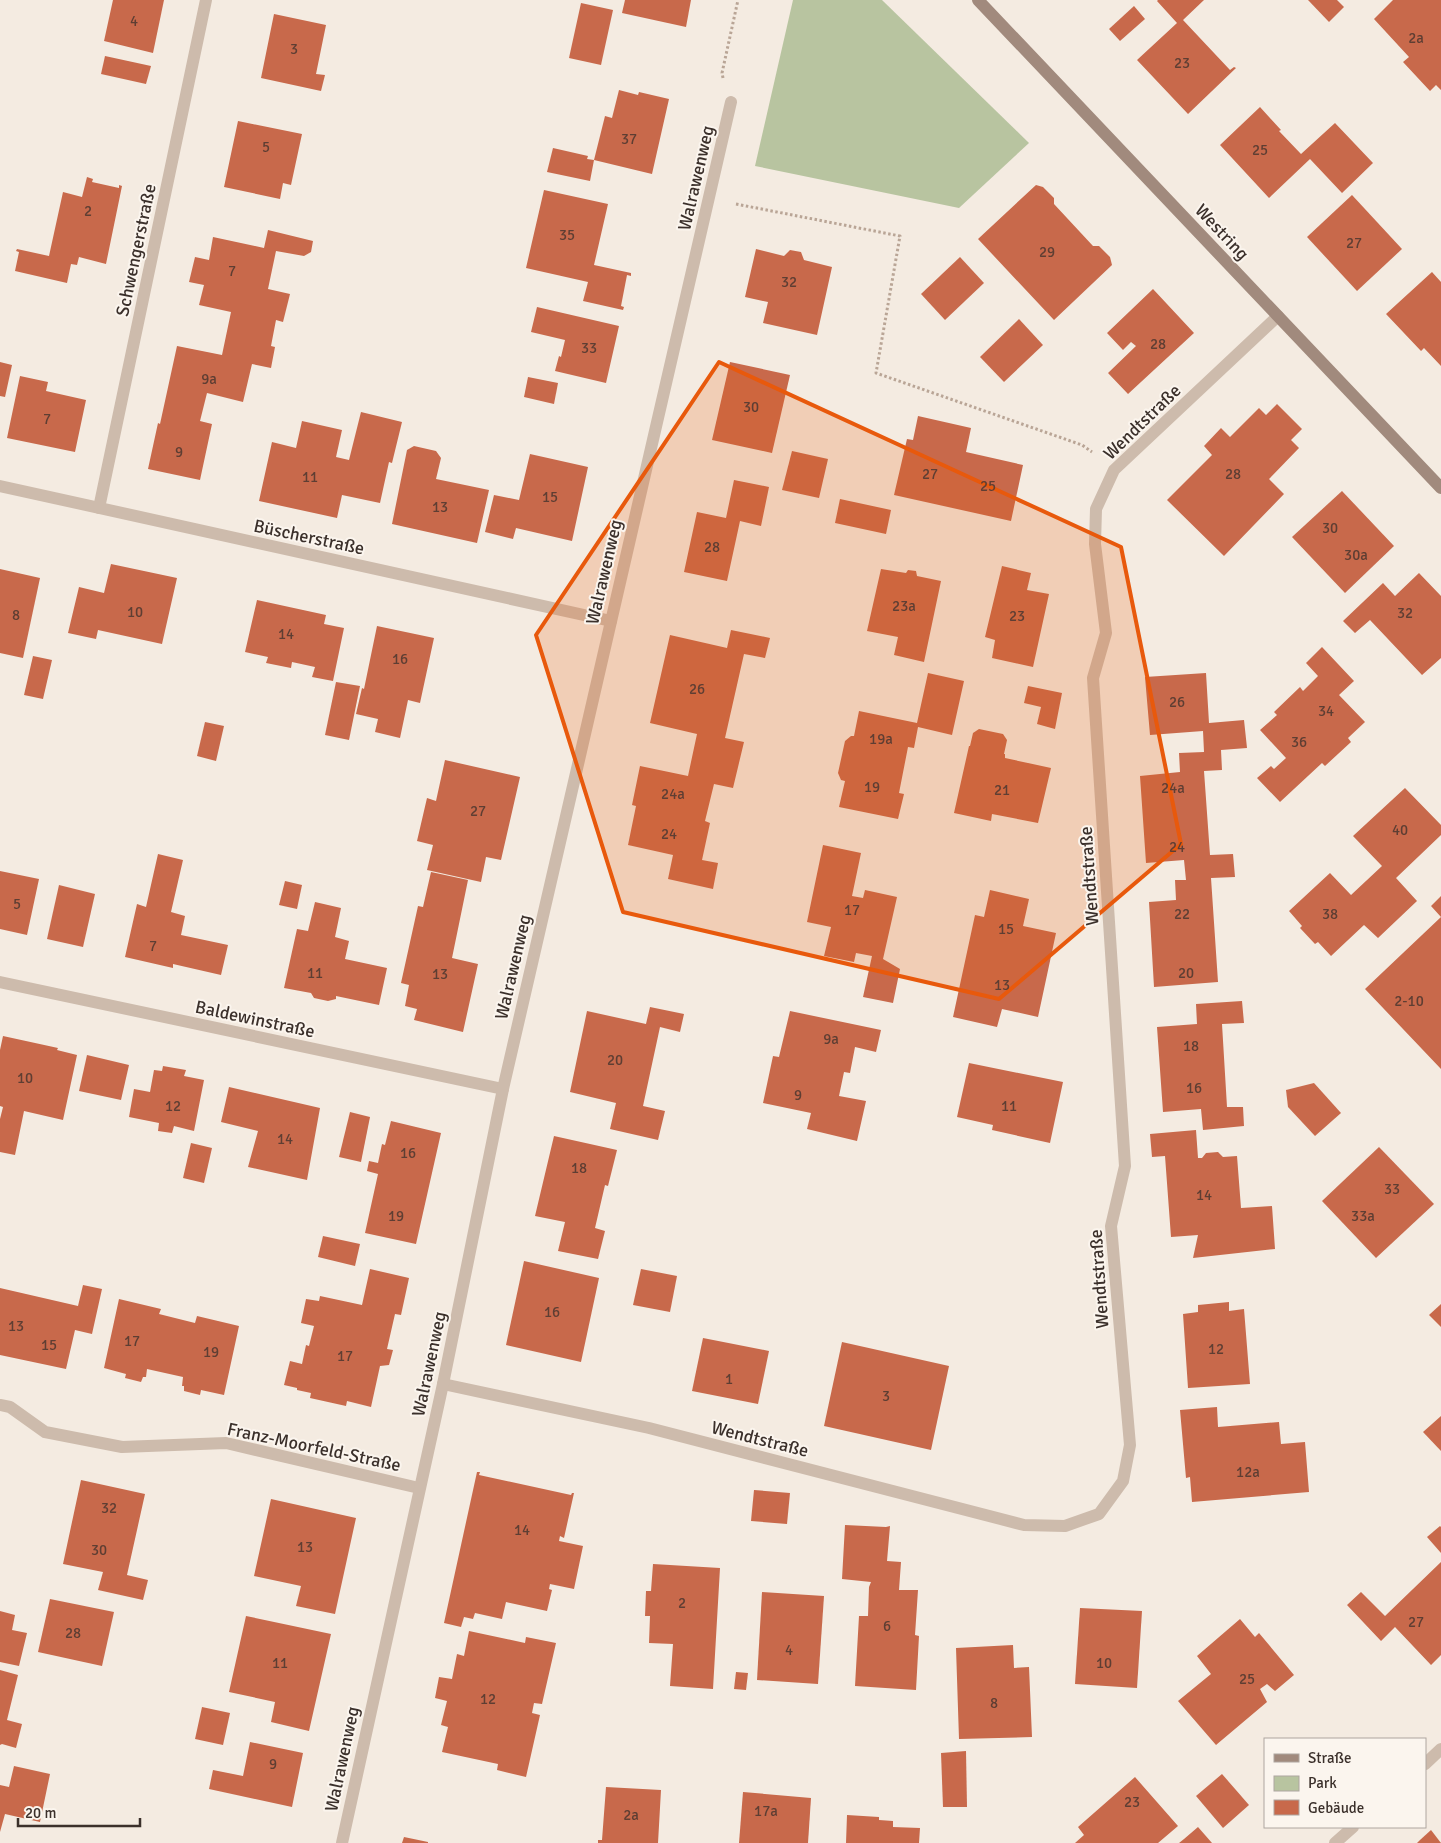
<svg xmlns="http://www.w3.org/2000/svg" width="1441" height="1843" font-family="Signika,sans-serif">
<rect width="100%" height="100%" fill="#f4ebe1"/>
<path fill="#b8c4a0" d="M793 0H882L1029 143 959 208 755 166Z"/>
<g fill="#c8694b">
<path d="M113 0H164L153 53 104 41Z"/>
<path d="M625 0H691L686 27 622 13Z"/>
<path d="M1158 0H1204L1183 20 1230 70 1234 67 1236 68 1188 114 1137 60 1177 23 1157 1Z"/>
<path d="M1308 0H1337L1344 7 1329 22Z"/>
<path d="M1393 0H1441V90L1436 85 1430 91 1403 62 1409 57 1374 19Z"/>
<path d="M581 3 613 10 601 65 569 58Z"/>
<path d="M1134 6 1145 19 1120 41 1109 29Z"/>
<path d="M274 14 326 25 316 74 325 75 321 91 261 78Z"/>
<path d="M105 56 151 66 146 84 101 74Z"/>
<path d="M619 90 638 95 639 92 669 99 652 174 594 160 590 181 547 172 553 148 588 156 587 159 594 160 605 116 612 118Z"/>
<path d="M1260 107 1281 130 1279 131 1301 154 1335 123 1373 163 1342 193 1310 159 1269 198 1220 145Z"/>
<path d="M238 121 302 134 291 185 283 183 280 199 224 187Z"/>
<path d="M87 177 93 179 92 182 119 188V185L122 186 106 264 79 257 77 265 71 264 67 283 15 271 19 252 16 251 17 249 49 256 63 192 82 197Z"/>
<path d="M1036 185 1043 187 1054 198V204L1093 246H1099L1110 257 1112 265 1054 320 978 239Z"/>
<path d="M544 190 608 204 594 265 631 273V276L627 275 621 306 624 307 623 310 583 301 588 282 526 268Z"/>
<path d="M1352 195 1402 249 1357 291 1307 237Z"/>
<path d="M268 230 313 241 311 252 304 256 276 251 268 289 290 294 283 322 276 320 271 346 275 347 271 368 252 364 243 402 207 393 200 421 212 424 200 480 148 469 158 423 160 424 177 346 222 355 231 312 199 305 204 285 189 282 195 257 209 260 213 237 264 248Z"/>
<path d="M756 249 784 256 790 250 801 252 804 260 832 267 817 335 763 323 768 302 745 297Z"/>
<path d="M960 257 984 283 945 320 921 294Z"/>
<path d="M1432 272 1441 282V366L1424 348 1421 351 1386 314Z"/>
<path d="M1153 289 1194 333 1128 394 1108 373 1136 346 1131 342 1123 350 1107 333Z"/>
<path d="M537 307 619 326 606 383 555 371 559 356 561 357 565 340 531 332Z"/>
<path d="M1019 319 1043 345 1004 382 980 357Z"/>
<path d="M0 362 12 365 5 397 0 396Z"/>
<path d="M730 362 790 375 772 453 712 440Z"/>
<path d="M20 376 48 382 46 391 86 400 75 452 7 438Z"/>
<path d="M528 377 558 383 554 404 524 397Z"/>
<path d="M1277 404 1302 429 1291 440 1299 448 1269 479 1284 494 1224 556 1167 500 1212 455 1204 446 1221 428 1230 437 1259 408 1266 415Z"/>
<path d="M361 412 402 422 392 463 389 462 380 503 342 495 337 518 259 501 272 442 296 448 302 421 342 430 336 457 349 460Z"/>
<path d="M918 416 971 428 966 452 1023 465 1011 521 894 495 907 439 913 440Z"/>
<path d="M414 446 436 451 441 458 436 479 489 490 477 543 392 524 407 450Z"/>
<path d="M792 451 828 459 819 498 782 490Z"/>
<path d="M530 454 588 467 572 541 516 528 513 539 485 532 494 495 519 500Z"/>
<path d="M734 480 769 487 761 526 740 521 727 581 684 572 697 512 726 518Z"/>
<path d="M1342 491 1394 546 1345 593 1292 537Z"/>
<path d="M840 499 891 510 886 534 835 523Z"/>
<path d="M111 564 177 578 162 644 98 630 96 639 68 633 79 587 104 593Z"/>
<path d="M1002 566 1031 573 1027 590 1049 594 1033 667 992 658 995 640 985 637Z"/>
<path d="M0 569 40 578 23 658 0 653Z"/>
<path d="M881 569 906 573 908 570 916 571 917 576 941 581 924 662 894 655 898 637 867 631Z"/>
<path d="M1419 573 1441 596V658L1422 675 1370 620 1355 633 1343 621 1383 583 1395 596Z"/>
<path d="M257 600 326 615 324 624 344 628 333 681 312 677 315 667 292 662 291 668 266 663 268 657 245 652Z"/>
<path d="M377 626 434 638 420 703 408 700 400 738 375 732 378 719 356 714 362 688 364 689Z"/>
<path d="M731 630 770 638 765 658 744 654 725 738 744 742 733 788 714 784 705 821 710 823 702 860 718 863 713 889 668 879 673 855 628 845 636 806 632 805 640 766 688 776 697 734 650 723 670 635 727 648Z"/>
<path d="M1322 647 1354 681 1339 695 1365 722 1348 738 1351 742 1325 766 1322 763 1280 802 1257 778 1271 766 1274 769 1286 758 1260 730 1277 715 1274 712 1300 687 1303 691 1318 676 1306 663Z"/>
<path d="M33 656 52 660 43 699 24 695Z"/>
<path d="M928 673 964 681 952 735 918 727 914 748 908 747 899 793 904 794 898 819 839 807 845 781 841 780 838 773 845 741 851 736H854L859 711 917 723Z"/>
<path d="M1206 673 1209 723 1244 720 1247 748 1221 750 1222 770 1204 771 1210 855 1233 854 1235 877 1211 878 1218 982 1154 987 1149 902 1176 900 1175 880H1186L1184 860 1146 863 1140 776 1180 772 1179 753 1204 752 1203 731 1150 735 1145 677Z"/>
<path d="M336 682 360 686 349 740 325 735Z"/>
<path d="M1028 686 1062 693 1055 729 1037 724 1041 707 1024 703Z"/>
<path d="M205 722 224 726 216 761 197 756Z"/>
<path d="M979 729 1003 734 1007 740 1004 754H1005V758L1051 768 1038 823 992 814 991 821 954 813 969 746H970L973 733Z"/>
<path d="M445 760 520 777 501 860 486 857 481 882 427 870 433 845 417 841 427 798 436 801Z"/>
<path d="M1405 788 1441 825V835L1396 878 1417 901 1378 938 1364 925 1331 956 1318 942 1315 944 1300 928 1302 926 1289 911 1330 873 1351 895 1382 866 1353 836Z"/>
<path d="M823 845 861 853 852 896 863 898 865 890 897 897 883 959 900 969 893 1003 863 997 872 956 856 953 854 962 824 956 831 927 807 922Z"/>
<path d="M158 854 183 860 171 912 185 916 181 935 228 945 221 975 173 964V968L125 957 137 904 146 907Z"/>
<path d="M0 871 39 879 27 935 0 929Z"/>
<path d="M431 872 468 880 452 958 478 964 463 1032 414 1020 417 1009 405 1006 409 985 401 983 418 906 423 907Z"/>
<path d="M285 881 302 885 297 909 279 905Z"/>
<path d="M59 885 95 894 83 947 47 939Z"/>
<path d="M990 890 1029 899 1023 926 1056 933 1038 1017 1002 1009 997 1027 953 1017 975 915 984 917Z"/>
<path d="M1441 896V1069L1365 989 1441 917 1431 906Z"/>
<path d="M315 902 341 908 335 937 349 941 345 959 387 968 379 1005 336 996V999L328 1001 314 998 311 993 284 988 297 929 308 931Z"/>
<path d="M1242 1001 1244 1023 1222 1024 1227 1107H1243L1244 1126 1203 1130 1201 1109 1163 1112 1157 1027 1197 1024 1196 1004Z"/>
<path d="M650 1007 684 1014 680 1032 660 1027 643 1106 665 1111 658 1140 610 1129 616 1103 570 1092 587 1011 646 1024Z"/>
<path d="M790 1011 881 1030 876 1052 855 1047 850 1073 844 1072 839 1096 866 1101 857 1141 807 1129 811 1113 763 1103 773 1056 779 1057Z"/>
<path d="M3 1036 58 1048 57 1050 77 1055 63 1120 24 1111 15 1155 0 1152V1119L3 1107 0 1106V1050Z"/>
<path d="M87 1055 129 1065 121 1100 79 1091Z"/>
<path d="M969 1063 1063 1082 1050 1143 992 1130 993 1125 957 1117Z"/>
<path d="M163 1066 186 1070 184 1076 204 1080 194 1131 174 1126 172 1133 158 1131 159 1123 129 1117 134 1089 150 1092 154 1070 162 1071Z"/>
<path d="M1314 1083 1341 1113 1315 1136 1288 1107 1286 1090Z"/>
<path d="M229 1087 320 1108 307 1180 248 1167 258 1131 221 1122Z"/>
<path d="M350 1112 370 1117 361 1162 339 1157Z"/>
<path d="M391 1121 441 1133 416 1244 365 1233 378 1174 367 1171 369 1161 378 1163 382 1144 385 1145Z"/>
<path d="M1196 1130 1198 1158H1202L1206 1153 1218 1152 1223 1157 1237 1156 1241 1208 1272 1206 1275 1249 1193 1258 1198 1235 1171 1237 1165 1156 1152 1157 1150 1134Z"/>
<path d="M554 1136 617 1150 608 1186 605 1185 595 1228 605 1231 598 1259 558 1251 565 1222 535 1216Z"/>
<path d="M191 1143 212 1148 204 1183 183 1178Z"/>
<path d="M1379 1147 1434 1204 1376 1258 1322 1201Z"/>
<path d="M323 1236 360 1244 355 1266 318 1257Z"/>
<path d="M524 1261 599 1278 581 1362 506 1345Z"/>
<path d="M370 1269 409 1278 401 1315 395 1314 387 1349 393 1350 389 1365 380 1366 371 1407 347 1401 346 1406 310 1398 311 1393 297 1390V1388L284 1385 290 1361 302 1364 306 1345 309 1346 314 1326 301 1323 306 1299 319 1301 320 1296 362 1305Z"/>
<path d="M641 1269 677 1276 670 1312 633 1305Z"/>
<path d="M83 1285 102 1289 92 1334 75 1330 66 1369 0 1355V1288L78 1306Z"/>
<path d="M119 1299 161 1309 159 1314 195 1323 197 1316 239 1326 224 1395 201 1390 200 1395 184 1391V1386H182L183 1377 147 1369 146 1377H143L141 1382 125 1378 126 1374 104 1368Z"/>
<path d="M1229 1302V1311L1244 1309 1250 1384 1188 1388 1183 1314 1198 1312V1305Z"/>
<path d="M1441 1304V1327L1429 1315Z"/>
<path d="M703 1338 769 1351 758 1404 692 1391Z"/>
<path d="M842 1342 949 1366 931 1450 824 1426Z"/>
<path d="M1217 1407 1218 1427 1279 1422 1281 1444 1305 1442 1309 1492 1192 1502 1190 1477 1186 1478 1180 1410Z"/>
<path d="M1441 1416V1451L1423 1432Z"/>
<path d="M477 1472H480L479 1475 571 1495 572 1493H574L564 1538 560 1536 559 1541 583 1546 574 1589 550 1584 549 1589 552 1590 547 1611 506 1602 502 1619 475 1613 473 1619 464 1617 461 1627 444 1623Z"/>
<path d="M81 1480 145 1494 127 1575 148 1580 143 1600 98 1590 103 1572 63 1564Z"/>
<path d="M754 1490 790 1493 787 1524 751 1521Z"/>
<path d="M271 1499 356 1518 335 1614 296 1606 301 1586 254 1576Z"/>
<path d="M845 1525 886 1527 890 1526 887 1561 901 1562 899 1590H918L915 1635 919 1636 916 1690 855 1686 859 1616H868L869 1587 871 1582 842 1579Z"/>
<path d="M1440 1526 1441 1527V1553L1427 1537Z"/>
<path d="M1441 1562V1655L1431 1665 1395 1627 1381 1641 1347 1605 1361 1592 1385 1616Z"/>
<path d="M653 1564 720 1568 713 1689 670 1686 673 1644 649 1643 650 1616H645L646 1591H651Z"/>
<path d="M762 1592 824 1596 818 1684 757 1680Z"/>
<path d="M50 1599 114 1612 102 1666 38 1652Z"/>
<path d="M1080 1608 1142 1611 1137 1688 1075 1684Z"/>
<path d="M0 1611 15 1615 12 1630 27 1633 19 1666 0 1662Z"/>
<path d="M246 1616 331 1634 309 1731 271 1722 275 1702 229 1692Z"/>
<path d="M1240 1619 1255 1637 1259 1633 1294 1675 1275 1691 1267 1684 1260 1689 1267 1702 1216 1745 1178 1701 1211 1674 1197 1656Z"/>
<path d="M469 1631 525 1643 526 1637 556 1643 542 1704 534 1703 532 1713 540 1715 526 1777 497 1770 498 1764 442 1752 448 1727 441 1725 447 1701 435 1698 439 1677 452 1679 457 1654 464 1656Z"/>
<path d="M1013 1645 1014 1668 1029 1667 1032 1737 959 1739 956 1648Z"/>
<path d="M0 1670 18 1675 7 1720 22 1724 16 1748 2 1744 0 1745Z"/>
<path d="M736 1672 748 1673 746 1690 734 1689Z"/>
<path d="M202 1707 230 1713 223 1745 195 1739Z"/>
<path d="M250 1742 303 1753 292 1807 209 1789 213 1770 243 1776Z"/>
<path d="M966 1751 967 1807H943L941 1753Z"/>
<path d="M14 1766 50 1774 40 1822 5 1814 0 1832V1785L9 1787Z"/>
<path d="M1222 1774 1249 1805 1223 1828 1196 1796Z"/>
<path d="M1135 1777 1178 1826 1158 1843H1075L1084 1835 1078 1827Z"/>
<path d="M606 1787 661 1790 658 1843H598V1840H602Z"/>
<path d="M743 1792 811 1798 808 1843H739Z"/>
<path d="M847 1815 879 1817V1820L893 1821V1827L920 1828 919 1843H846Z"/>
<path d="M1198 1827 1212 1843H1179L1184 1839Z"/>
<path d="M1431 1830 1441 1843H1417L1420 1840Z"/>
<path d="M404 1837 428 1842V1843H402Z"/>
</g>
<g fill="none" stroke-linecap="round" stroke-linejoin="round">
<g stroke="#b9a596" stroke-width="3" stroke-dasharray="2.5 2.5" stroke-linecap="butt">
<path d="M723 78 722 73 738 0"/>
<path d="M736 204 900 236 876 373 1082 445 1092 452"/>
</g>
<g stroke="#cdbbac" stroke-width="12">
<path d="M0 486 611 621"/>
<path d="M99 508 206 0"/>
<path d="M0 982 503 1089"/>
<path d="M443 1384 649 1428 1024 1525 1065 1526 1099 1514 1123 1481 1130 1445 1111 1226 1125 1166 1093 678 1106 633 1095 544 1096 509 1114 470 1278 316"/>
<path d="M0 1405 10 1407 45 1432 122 1447 226 1443 419 1488"/>
<path d="M342 1843 443 1384 503 1089 731 102"/>
</g>
<g stroke="#cdbbac" stroke-width="12">
<path d="M1425 1764 1441 1749"/>
<path d="M1335 1843 1353 1827"/>
</g>
<path stroke="#a18a7d" stroke-width="12" d="M978 0 1441 488"/>
</g>
<path fill="#e8590c" fill-opacity="0.2" stroke="#e8590c" stroke-width="4" stroke-linejoin="round" d="M719 362 1121 547 1181 844 999 999 623 912 536 635Z"/>
<g text-anchor="middle" dominant-baseline="central" stroke-width="4" stroke-linejoin="round" paint-order="stroke">
<g font-size="15" fill="#5e3e33">
<text x="134" y="21">4</text>
<text x="1416" y="38">2a</text>
<text x="294" y="49">3</text>
<text x="1182" y="63">23</text>
<text x="629" y="139">37</text>
<text x="266" y="147">5</text>
<text x="1260" y="150">25</text>
<text x="88" y="211">2</text>
<text x="567" y="235">35</text>
<text x="1354" y="243">27</text>
<text x="1047" y="252">29</text>
<text x="232" y="271">7</text>
<text x="789" y="282">32</text>
<text x="1158" y="344">28</text>
<text x="589" y="348">33</text>
<text x="209" y="379">9a</text>
<text x="751" y="407">30</text>
<text x="47" y="419">7</text>
<text x="179" y="452">9</text>
<text x="930" y="474">27</text>
<text x="1233" y="474">28</text>
<text x="310" y="477">11</text>
<text x="988" y="486">25</text>
<text x="550" y="497">15</text>
<text x="440" y="507">13</text>
<text x="1330" y="528">30</text>
<text x="712" y="547">28</text>
<text x="1356" y="555">30a</text>
<text x="904" y="606">23a</text>
<text x="135" y="612">10</text>
<text x="1405" y="613">32</text>
<text x="16" y="615">8</text>
<text x="1017" y="616">23</text>
<text x="286" y="634">14</text>
<text x="400" y="659">16</text>
<text x="697" y="689">26</text>
<text x="1177" y="702">26</text>
<text x="1326" y="711">34</text>
<text x="881" y="739">19a</text>
<text x="1299" y="742">36</text>
<text x="872" y="787">19</text>
<text x="1173" y="788">24a</text>
<text x="1002" y="790">21</text>
<text x="673" y="794">24a</text>
<text x="478" y="811">27</text>
<text x="1400" y="830">40</text>
<text x="669" y="834">24</text>
<text x="1177" y="847">24</text>
<text x="17" y="904">5</text>
<text x="852" y="910">17</text>
<text x="1182" y="914">22</text>
<text x="1330" y="914">38</text>
<text x="1006" y="929">15</text>
<text x="153" y="946">7</text>
<text x="315" y="973">11</text>
<text x="1186" y="973">20</text>
<text x="440" y="974">13</text>
<text x="1002" y="985">13</text>
<text x="1409" y="1001">2-10</text>
<text x="831" y="1039">9a</text>
<text x="1191" y="1046">18</text>
<text x="615" y="1060">20</text>
<text x="25" y="1078">10</text>
<text x="1194" y="1088">16</text>
<text x="798" y="1095">9</text>
<text x="173" y="1106">12</text>
<text x="1009" y="1106">11</text>
<text x="285" y="1139">14</text>
<text x="408" y="1153">16</text>
<text x="579" y="1168">18</text>
<text x="1392" y="1189">33</text>
<text x="1204" y="1195">14</text>
<text x="396" y="1216">19</text>
<text x="1363" y="1216">33a</text>
<text x="552" y="1312">16</text>
<text x="16" y="1326">13</text>
<text x="132" y="1341">17</text>
<text x="49" y="1345">15</text>
<text x="1216" y="1349">12</text>
<text x="211" y="1352">19</text>
<text x="345" y="1356">17</text>
<text x="729" y="1379">1</text>
<text x="886" y="1396">3</text>
<text x="1248" y="1472">12a</text>
<text x="109" y="1508">32</text>
<text x="522" y="1530">14</text>
<text x="305" y="1547">13</text>
<text x="99" y="1550">30</text>
<text x="682" y="1603">2</text>
<text x="1416" y="1622">27</text>
<text x="887" y="1626">6</text>
<text x="73" y="1633">28</text>
<text x="789" y="1650">4</text>
<text x="280" y="1663">11</text>
<text x="1104" y="1663">10</text>
<text x="1247" y="1679">25</text>
<text x="488" y="1699">12</text>
<text x="994" y="1703">8</text>
<text x="273" y="1764">9</text>
<text x="1132" y="1802">23</text>
<text x="766" y="1811">17a</text>
<text x="631" y="1815">2a</text>
</g>
<g font-size="18" fill="#3b302b" stroke="#fbf5ee">
<text transform="translate(696 178) rotate(-77)">Walrawenweg</text>
<text transform="translate(1222 232) rotate(47)">Westring</text>
<text transform="translate(136 250) rotate(-78)">Schwengerstraße</text>
<text transform="translate(1142 422) rotate(-44)">Wendtstraße</text>
<text transform="translate(309 537) rotate(12)">Büscherstraße</text>
<text transform="translate(604 572) rotate(-77)">Walrawenweg</text>
<text transform="translate(1089 876) rotate(-94)">Wendtstraße</text>
<text transform="translate(513 967) rotate(-77)">Walrawenweg</text>
<text transform="translate(255 1019) rotate(12)">Baldewinstraße</text>
<text transform="translate(1099 1279) rotate(-94)">Wendtstraße</text>
<text transform="translate(429 1364) rotate(-78)">Walrawenweg</text>
<text transform="translate(760 1439) rotate(14)">Wendtstraße</text>
<text transform="translate(314 1447) rotate(12)">Franz-Moorfeld-Straße</text>
<text transform="translate(342 1759) rotate(-78)">Walrawenweg</text>
</g>
</g>
<rect x="1264" y="1738" width="162" height="90" fill="#fbf5ee" stroke="#aea6a0"/>
<rect x="1274" y="1754" width="25" height="8" fill="#a18a7d" stroke="#aea6a0"/>
<text x="1308" y="1763" font-size="15" fill="#3b302b">Straße</text>
<rect x="1274" y="1776" width="25" height="15" fill="#b8c4a0" stroke="#aea6a0"/>
<text x="1308" y="1788" font-size="15" fill="#3b302b">Park</text>
<rect x="1274" y="1800" width="25" height="15" fill="#c8694b" stroke="#aea6a0"/>
<text x="1308" y="1813" font-size="15" fill="#3b302b">Gebäude</text>
<path d="M18 1818v8h122v-8" fill="none" stroke="#3b302b" stroke-width="2.5"/>
<text x="25" y="1818" font-size="15" fill="#3b302b" stroke="#fbf5ee" stroke-width="4" paint-order="stroke">20 m</text>
</svg>
